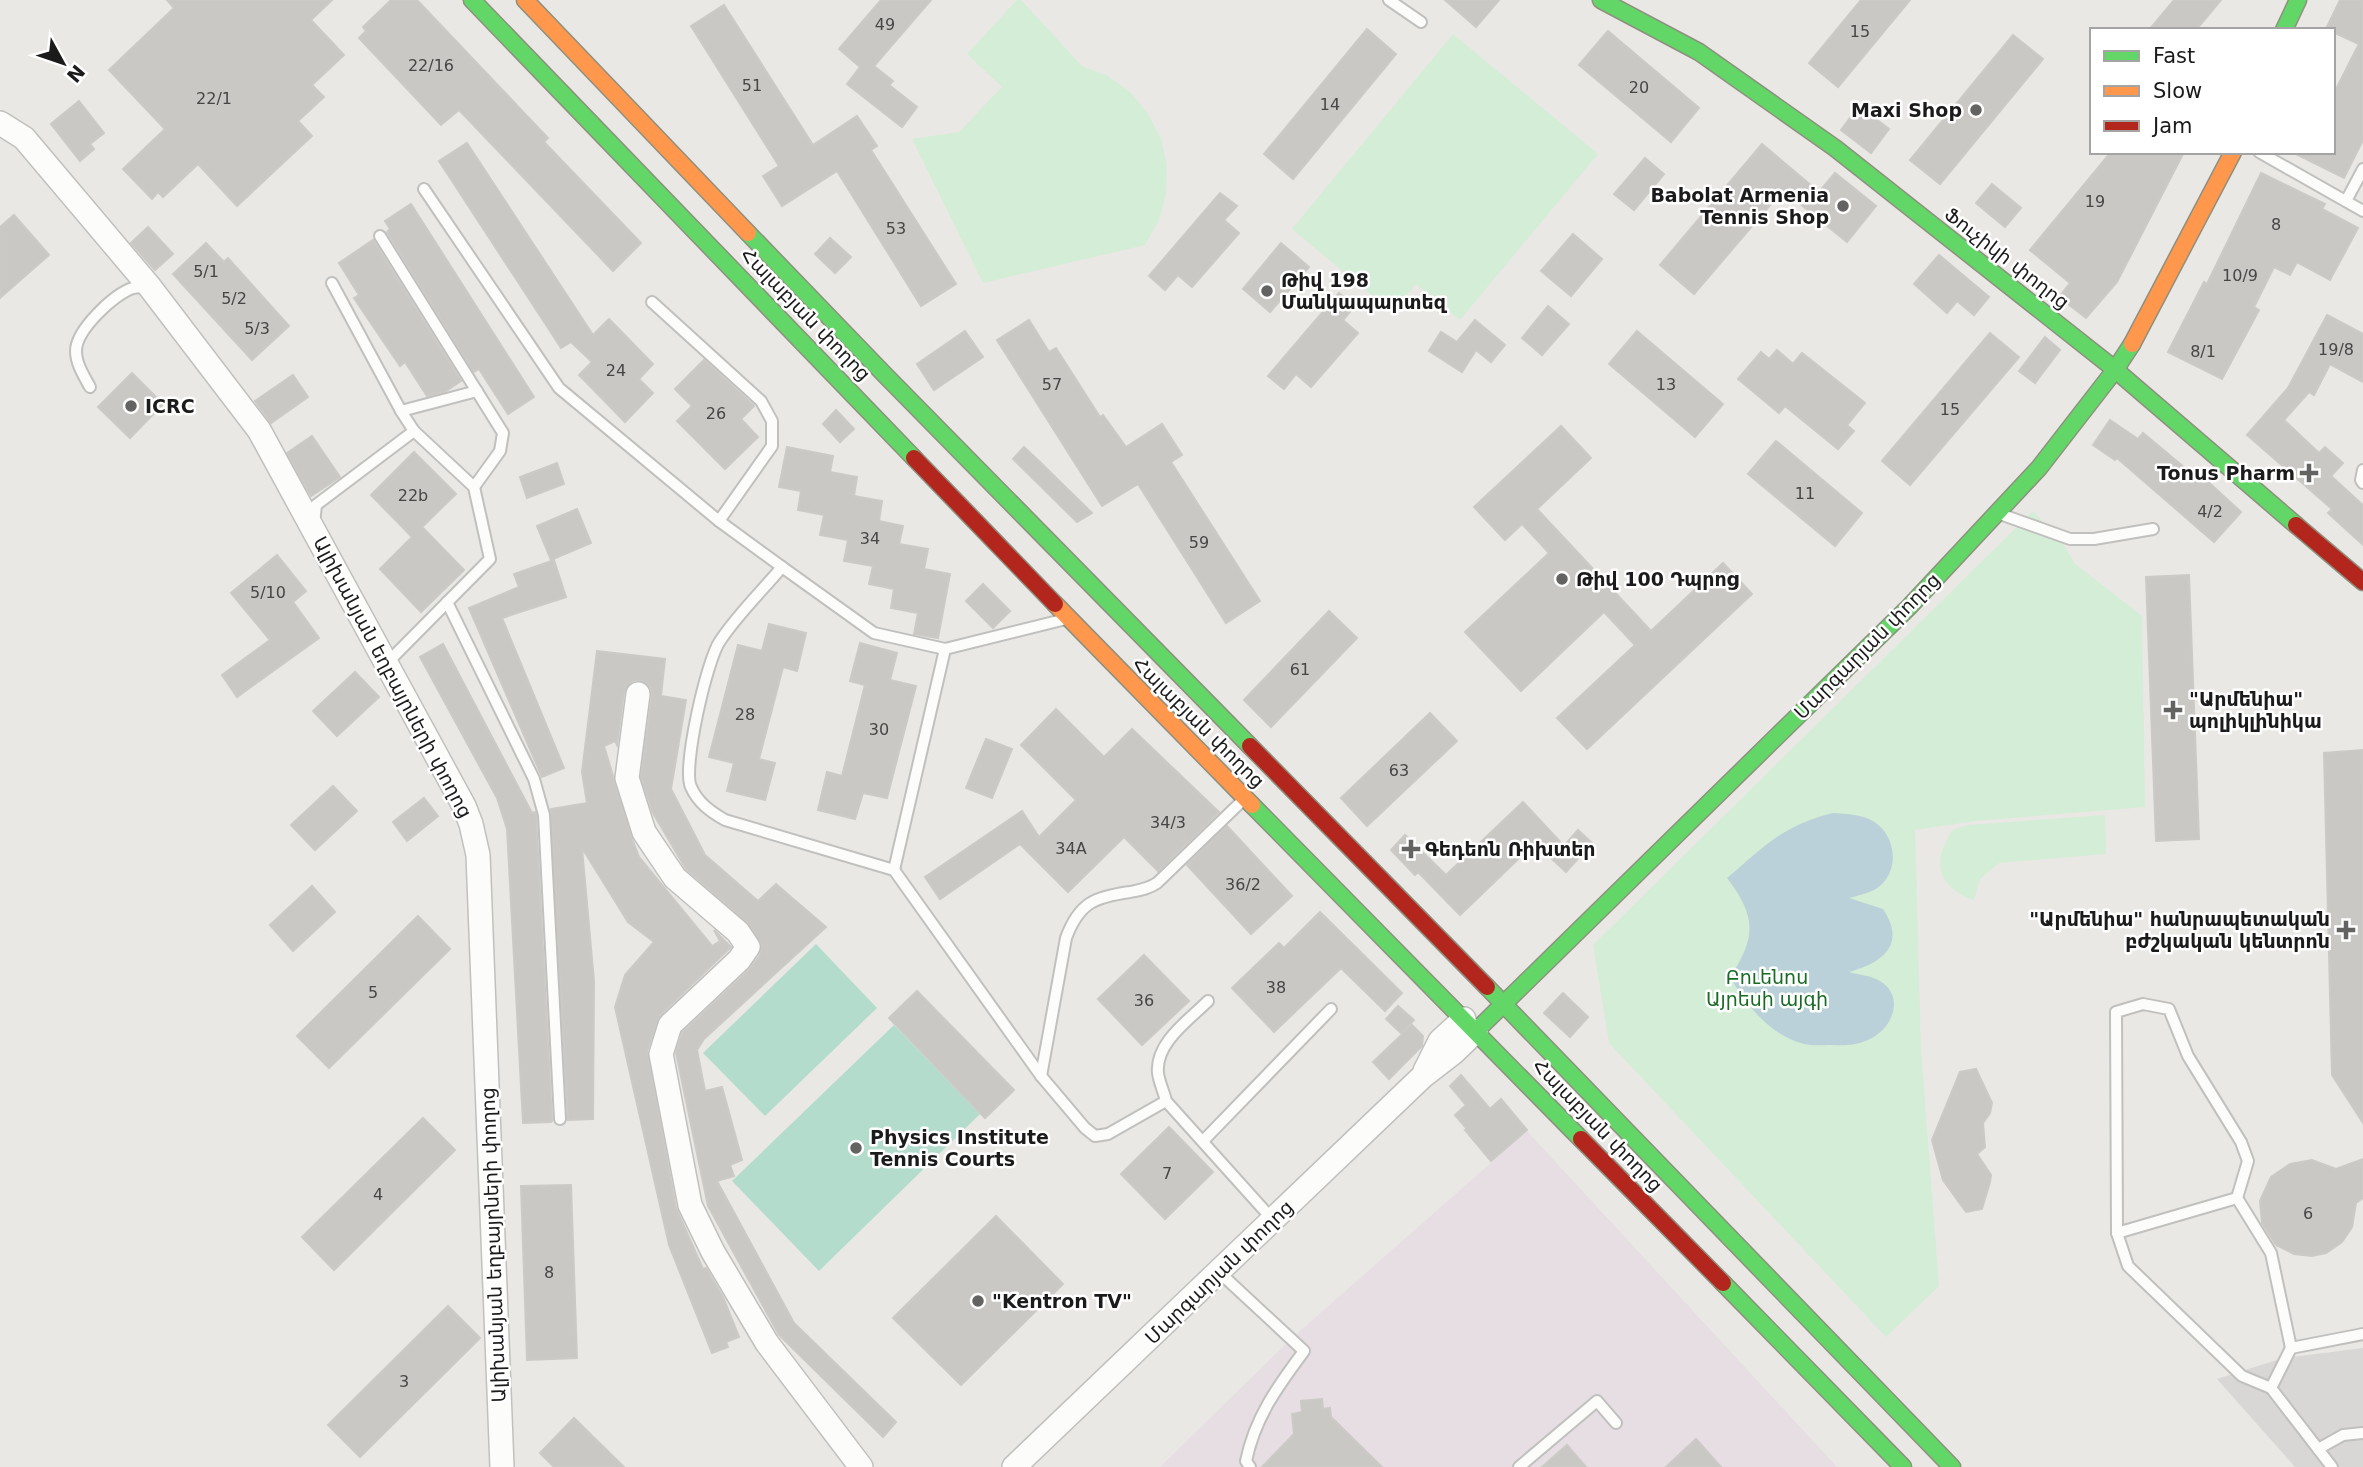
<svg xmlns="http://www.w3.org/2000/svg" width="2363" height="1467" font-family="'DejaVu Sans','Noto Sans Armenian',sans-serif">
<rect width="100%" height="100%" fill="#e9e8e4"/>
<path fill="#d8d7d5" d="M2363 1348V1467H2295L2217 1379 2283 1358Z"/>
<path fill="#e6dee2" d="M1527 1131 1837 1467H1160L1291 1339Z"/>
<g fill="#d4edd6">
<path d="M1017 0H1021L1082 66 1108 76 1131 93 1148 114 1161 139 1167 166 1166 194 1159 220 1145 245 983 283 912 139 959 132 1002 87 967 54Z"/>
<path d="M1453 34 1598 154 1460 320 1416 284 1392 312 1292 229Z"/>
<path d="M2033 511 2065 547 2075 564 2142 616 2145 807 1975 821 1915 830 1921 1051 1939 1286 1886 1337 1609 1043 1593 945Z"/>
<path d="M2105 815 2106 854 1999 863 1980 879 1974 900C1949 892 1932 873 1944 846 1946 842 1949 834 1952 831 1956 828 1963 827 1968 825Z"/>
</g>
<g fill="#b4dccd">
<path d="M816 944 877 1008 765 1116 703 1053Z"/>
<path d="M894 1025 980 1114 819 1271 732 1181Z"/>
</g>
<path fill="#bbd1d9" d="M1833 813C1846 814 1859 814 1871 820 1895 832 1901 868 1880 886 1871 893 1860 895 1849 898L1883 909C1907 945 1882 963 1849 972 1858 975 1870 975 1880 981 1906 997 1892 1030 1868 1040 1857 1045 1843 1046 1831 1045 1823 1045 1812 1046 1804 1044 1771 1036 1746 1005 1730 977 1757 937 1756 916 1727 878 1766 845 1782 826 1833 813Z"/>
<g fill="#cac8c5" stroke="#cccac6" stroke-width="2">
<path d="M167 0H332L311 20 344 55 312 85 324 97 298 121 312 136 237 206 198 164 163 197 158 192 152 199 123 169 165 129 109 70 174 8Z"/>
<path d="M391 0H417L548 138 544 142 641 243 613 271 459 110 441 125 359 38 366 31 363 27Z"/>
<path d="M881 0H931L874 66 893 81 889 85 917 107 902 127 847 84 860 67 839 49Z"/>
<path d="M1445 0H1499L1476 27Z"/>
<path d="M1861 0H1910L1838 87 1809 63Z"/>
<path d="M2174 0H2221L2196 30H2149Z"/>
<path d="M2340 0H2363V140L2344 178 2292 152H2333V95L2359 44 2333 32V30L2326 29Z"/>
<path d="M724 5 813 145 857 116 877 146 871 150 956 284 921 306 837 171 782 206 763 176 779 166 691 26Z"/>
<path d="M1367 29 1396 54 1293 179 1264 154Z"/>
<path d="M1608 31 1699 108 1671 142 1579 65Z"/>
<path d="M2013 35 2043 59 1940 184 1910 160Z"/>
<path d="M79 101 104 133 90 144 94 149 80 161 51 124Z"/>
<path d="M1859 106 1889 129 1871 153 1841 130Z"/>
<path d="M467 143 593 335 609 319 653 364 639 379 653 393 625 422 579 375 592 362 571 342 561 348 439 161Z"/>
<path d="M1762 144 1819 192 1835 173 1876 206 1847 242 1783 190 1694 294 1660 265Z"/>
<path d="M2111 152H2184L2117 282 2086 318 2059 297 2070 283 2030 250Z"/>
<path d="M1645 158 1664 174 1634 210 1614 194Z"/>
<path d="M2261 173 2325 204 2322 209 2358 228 2330 280 2297 262 2290 275 2274 267 2254 307 2259 310 2222 379 2168 352 2204 282 2207 284Z"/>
<path d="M1992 184 2021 208 2005 227 1976 203Z"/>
<path d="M1220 193 1237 206 1224 220 1239 233 1192 287 1178 275 1165 290 1149 276Z"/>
<path d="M411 204 534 397 508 414 479 369 474 372 387 232 390 229 385 221Z"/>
<path d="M14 215 49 255 0 298V227Z"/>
<path d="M148 227 173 254 155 270 131 243Z"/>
<path d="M1573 234 1602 259 1571 296 1541 271Z"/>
<path d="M830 238 851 257 835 273 815 254Z"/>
<path d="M373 240 461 381 446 391 427 396 405 362 400 366 354 298 359 295 339 263Z"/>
<path d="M206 243 224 262 228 258 289 326 252 360 173 274Z"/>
<path d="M1281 243 1309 267 1270 312 1243 289Z"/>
<path d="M1939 255 1989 297 1974 315 1957 301 1947 313 1914 284Z"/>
<path d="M1339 293 1355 306 1343 320 1358 333 1311 387 1296 374 1284 389 1268 376Z"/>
<path d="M1548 306 1569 324 1542 355 1522 338Z"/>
<path d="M2327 315 2363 334V382L2330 364 2314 395 2309 392 2284 420 2319 453 2325 447 2343 463 2331 476 2363 505V545L2328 513 2332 509 2247 435 2288 388Z"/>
<path d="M1029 320 1049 352 1056 348 1100 417 1103 415 1126 447 1162 424 1182 455 1171 462 1260 601 1226 623 1138 484 1102 506 997 340Z"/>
<path d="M1475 320 1505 345 1491 362 1476 350 1462 372 1429 351 1441 332 1457 342Z"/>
<path d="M965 331 983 357 934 390 917 364Z"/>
<path d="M1637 331 1723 404 1695 437 1609 364Z"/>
<path d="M1990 333 2019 357 1910 485 1882 461Z"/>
<path d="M2045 337 2060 350 2035 383 2019 371Z"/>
<path d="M1777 350 1793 364 1802 353 1865 403 1847 425 1854 431 1838 449 1785 406 1779 413 1738 379 1761 352 1769 359Z"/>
<path d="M704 360 754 406 741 419 758 437 725 469 677 421 692 406 675 389Z"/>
<path d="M132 373 163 404 130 438 98 407Z"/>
<path d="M293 375 308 397 271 423 255 401Z"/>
<path d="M836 410 854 429 840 442 823 424Z"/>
<path d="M2110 420 2138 439 2143 433 2203 483 2206 480 2241 512 2214 542 2117 458 2115 460 2093 445Z"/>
<path d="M1561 426 1591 458 1537 509 1651 631 1723 563 1752 594 1587 749 1557 718 1635 645 1604 612 1521 691 1465 632 1549 553 1522 524 1505 540 1474 507Z"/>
<path d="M312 436 340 477 311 496 287 453Z"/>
<path d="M1776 441 1862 513 1835 546 1748 474Z"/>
<path d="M787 447 833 456 830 472 857 477 854 496 882 501 879 521 903 526 899 544 928 549 924 569 950 574 938 638 914 634 918 613 891 608 894 589 869 584 873 566 844 561 848 540 820 535 824 515 798 510 801 491 779 487Z"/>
<path d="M1024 447 1042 464 1092 513 1077 522 1013 459Z"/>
<path d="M414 452 456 494 422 527 464 570 421 612 380 569 412 537 371 495Z"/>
<path d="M557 463 564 484 527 498 520 477Z"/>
<path d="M577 509 591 543 551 560 537 526Z"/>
<path d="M277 555 306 591 293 602 319 638 237 697 222 675 270 640 231 593Z"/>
<path d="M554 560 566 597 502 618 564 768 542 777 469 608 519 587 514 574Z"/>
<path d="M2189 575 2199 839 2156 841 2146 577Z"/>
<path d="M983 584 1010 611 993 628 966 601Z"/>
<path d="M1329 611 1357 638 1271 727 1244 700Z"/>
<path d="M769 624 806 633 797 671 783 667 759 759 775 763 765 800 727 791 734 763 709 757 738 645 762 651Z"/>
<path d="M860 643 897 653 890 680 916 686 887 798 863 793 855 819 818 810 827 772 842 776 865 685 850 681Z"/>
<path d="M443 644 532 813 535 812 536 816 552 1121 551 1122 523 1123 507 829 497 798 420 657Z"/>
<path d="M597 651 665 659 661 696 686 700 671 789 705 855 758 901 776 884 826 927 704 1039 697 1050 705 1091 722 1087 742 1160 730 1165 734 1176 717 1181 794 1323 896 1422 883 1437 779 1335 708 1206 676 1053 682 1033 749 970 760 955 762 946 747 922 686 869 653 813 641 777 652 695 651 688 640 680 632 681 624 692 617 745 615 741 604 746 631 836 639 857 712 946 720 941 714 930 731 947 660 1015 647 1051 676 1208 703 1269 706 1268 723 1297 739 1337 726 1342 728 1347 712 1353 669 1245 615 1007 625 975 654 942 628 922 582 848 594 981 593 1119 568 1120 551 809 587 803 582 772Z"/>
<path d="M355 672 379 697 337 736 313 711Z"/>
<path d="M1056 709 1104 757 1132 729 1219 812 1158 871 1124 837 1068 892 1020 844 940 899 925 877 1022 811 1039 837 1076 800 1021 745Z"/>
<path d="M1430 713 1457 741 1367 826 1341 798Z"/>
<path d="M986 739 1012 749 992 798 966 788Z"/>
<path d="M2362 750 2363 786V1123L2332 1075 2324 753Z"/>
<path d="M333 786 357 811 315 850 291 825Z"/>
<path d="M424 798 438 816 407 841 393 822Z"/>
<path d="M1523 802 1564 846 1578 830 1592 843 1566 872 1535 843 1460 915 1418 872 1415 875 1391 850 1405 835 1446 875Z"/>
<path d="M1227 826 1292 896 1251 934 1187 865Z"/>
<path d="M312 886 335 912 293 951 270 925Z"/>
<path d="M1320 912 1402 993 1385 1011 1341 968 1274 1032 1232 988 1279 943 1284 948Z"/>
<path d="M418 916 450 949 329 1068 297 1036Z"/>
<path d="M1144 955 1189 1001 1142 1045 1098 999Z"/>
<path d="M917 991 1014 1090 985 1118 889 1018Z"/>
<path d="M1563 993 1588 1017 1570 1037 1544 1013Z"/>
<path d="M1398 1006 1414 1020 1401 1033 1386 1019Z"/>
<path d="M1412 1025 1423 1036 1422 1046 1389 1079 1373 1062Z"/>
<path d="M1976 1069 1992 1103 1990 1113 1983 1123 1985 1147 1977 1154 1991 1175 1990 1182 1982 1209 1966 1212 1943 1180 1932 1140 1960 1072Z"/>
<path d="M1461 1075 1490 1109 1501 1099 1527 1130 1491 1161 1465 1130 1467 1129 1455 1115 1466 1105 1450 1086Z"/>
<path d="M423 1118 455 1150 334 1270 302 1237Z"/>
<path d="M1169 1127 1213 1172 1165 1219 1121 1174Z"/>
<path d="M2363 1159V1198L2356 1203 2352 1227 2342 1242 2326 1253 2312 1256 2294 1254 2276 1245 2262 1223 2260 1201 2271 1177 2290 1164 2312 1160 2336 1169Z"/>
<path d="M571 1185 577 1358 527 1360 521 1186Z"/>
<path d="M996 1216 1063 1284 961 1385 893 1318Z"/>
<path d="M448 1306 480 1338 360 1457 328 1425Z"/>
<path d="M1322 1399 1323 1409 1330 1408 1331 1417 1382 1467H1262L1294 1434 1292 1414 1302 1412 1301 1401Z"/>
<path d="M574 1418 624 1467H554L540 1453Z"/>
<path d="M1696 1439 1721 1467H1666Z"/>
<path d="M1567 1445 1586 1467H1542Z"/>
</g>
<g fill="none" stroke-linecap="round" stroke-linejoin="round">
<g stroke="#c0c0be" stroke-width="14">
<g id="lane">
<path d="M1389 0 1421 22"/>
<path d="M2259 152 2363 211"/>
<path d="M424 189 559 388 719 521 782 567C762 591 737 615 720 641 707 659 682 768 691 787 698 803 711 812 725 820L894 870 1041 1076 1085 1128 1095 1136 1108 1134 1166 1101 1273 1220"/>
<path d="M2346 201 2363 169"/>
<path d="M380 236 503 433 500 451 474 487"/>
<path d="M652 302 761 401 772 421V446L719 521"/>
<path d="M90 387C84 376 76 364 76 351 76 330 114 294 133 288 138 287 144 287 149 286"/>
<path d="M401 411 477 391"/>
<path d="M2363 470 2361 480 2363 483"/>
<path d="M2000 514 2070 539H2094L2153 529"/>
<path d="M314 524 316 505 414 431 401 411 332 283"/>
<path d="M782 567 874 633 945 649"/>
<path d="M447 602 534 779 544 815 560 1119"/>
<path d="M387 663 490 559 474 487 414 431"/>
<path d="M894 870 945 649 1062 620"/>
<path d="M1041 1076 1066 938C1079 903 1094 897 1130 892 1140 890 1148 889 1157 883L1241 802"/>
<path d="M1166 1101C1164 1092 1159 1082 1158 1073 1155 1043 1189 1020 1208 1001"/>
<path d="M1203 1141 1331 1009"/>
<path d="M2237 1198 2248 1161 2241 1142 2188 1056 2169 1009 2143 1004 2116 1012 2117 1233 2128 1266 2242 1376 2271 1388 2332 1467"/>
<path d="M2117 1233 2237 1198 2271 1253 2291 1348"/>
<path d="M1219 1272 1304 1351C1278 1386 1255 1417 1246 1461L1250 1467"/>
<path d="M2271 1388 2291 1348 2363 1334"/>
<path d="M2318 1449 2343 1435 2363 1433"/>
<path d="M1519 1467 1597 1401 1616 1423"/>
</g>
</g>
<g stroke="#c0c0be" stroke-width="26">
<g id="street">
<path d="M0 123 24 138 149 286 259 430 464 806 471 824 478 855 502 1467"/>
<path d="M638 694 627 778 644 832 675 878 738 932 748 947 739 960 670 1025 661 1054 690 1205 713 1252 767 1343 861 1467"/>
<path d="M1425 1071 1440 1041 1464 1019"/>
<path d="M1014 1467 1422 1077 1453 1053 1476 1031"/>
</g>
</g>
<g stroke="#8e907f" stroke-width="19">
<g id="fast">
<path d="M472 0 914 458"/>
<path d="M1601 0 1699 52 1835 148 2112 367 2296 525"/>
<path d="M2284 30 2298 0"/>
<path d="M748 233 885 375 1250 746"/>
<path d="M1252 805 1581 1139"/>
<path d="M1487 987 1952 1467"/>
<path d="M1476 1031 1909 607 2039 468 2115 370 2132 344"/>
<path d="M1723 1283 1903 1467"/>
</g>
</g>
<g stroke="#8e907f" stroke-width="19">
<g id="slow">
<path d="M525 0 748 233"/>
<path d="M2132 344 2233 152"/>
<path d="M1055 604 1252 805"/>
</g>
</g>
<g stroke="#8e907f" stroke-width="19">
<g id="jam">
<path d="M914 458 1055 604"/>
<path d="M2296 525 2363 582"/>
<path d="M1250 746 1487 987"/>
<path d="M1581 1139 1723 1283"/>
</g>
</g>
<use href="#lane" stroke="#fcfcfb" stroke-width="10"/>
<use href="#street" stroke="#fcfcfb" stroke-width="23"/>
<use href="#fast" stroke="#63d668" stroke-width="16"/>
<use href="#slow" stroke="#ff974d" stroke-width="16"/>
<use href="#jam" stroke="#b3261e" stroke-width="16"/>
</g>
<g fill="#636361" stroke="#fff" stroke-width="2.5">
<circle cx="1976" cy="110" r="7"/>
<circle cx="1843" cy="206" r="7"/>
<circle cx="1267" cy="291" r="7"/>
<circle cx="131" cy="406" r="7"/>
<path d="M2305.5 462.5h7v7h7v7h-7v7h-7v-7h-7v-7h7z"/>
<circle cx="1562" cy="579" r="7"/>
<path d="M2169.5 699.5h7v7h7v7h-7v7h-7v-7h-7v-7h7z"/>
<path d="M1407.5 838.5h7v7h7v7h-7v7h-7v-7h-7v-7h7z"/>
<path d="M2342.5 919.5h7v7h7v7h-7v7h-7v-7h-7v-7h7z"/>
<circle cx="856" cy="1148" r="7"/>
<circle cx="978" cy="1301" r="7"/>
</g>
<g text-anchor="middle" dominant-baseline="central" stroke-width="5" stroke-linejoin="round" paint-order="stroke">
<g font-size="16" fill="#474646">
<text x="885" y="24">49</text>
<text x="1860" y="31">15</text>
<text x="431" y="65">22/16</text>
<text x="752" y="85">51</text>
<text x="1639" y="87">20</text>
<text x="214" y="98">22/1</text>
<text x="1330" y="104">14</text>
<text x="2095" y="201">19</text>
<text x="2276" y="224">8</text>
<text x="896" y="228">53</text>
<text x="206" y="271">5/1</text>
<text x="2240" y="275">10/9</text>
<text x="234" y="298">5/2</text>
<text x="257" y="328">5/3</text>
<text x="2336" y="349">19/8</text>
<text x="2203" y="351">8/1</text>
<text x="616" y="370">24</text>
<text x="1052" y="384">57</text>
<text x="1666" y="384">13</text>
<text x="1950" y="409">15</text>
<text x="716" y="413">26</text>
<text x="1805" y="493">11</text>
<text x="413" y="495">22b</text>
<text x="2210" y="511">4/2</text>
<text x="870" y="538">34</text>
<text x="1199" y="542">59</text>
<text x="268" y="592">5/10</text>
<text x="1300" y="669">61</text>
<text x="745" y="714">28</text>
<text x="879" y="729">30</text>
<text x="1399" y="770">63</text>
<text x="1168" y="822">34/3</text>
<text x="1071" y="848">34A</text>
<text x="1243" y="884">36/2</text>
<text x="1276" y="987">38</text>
<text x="373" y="992">5</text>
<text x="1144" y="1000">36</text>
<text x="1167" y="1173">7</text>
<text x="378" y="1194">4</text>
<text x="2308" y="1213">6</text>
<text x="549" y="1272">8</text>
<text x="404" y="1381">3</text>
</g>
<g font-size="19" font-weight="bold" fill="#1b1b1b" stroke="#fff" text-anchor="start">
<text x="1962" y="110" text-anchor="end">Maxi Shop</text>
<text x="1829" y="195" text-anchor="end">Babolat Armenia<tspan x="1829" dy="22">Tennis Shop</tspan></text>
<text x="1281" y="280">Թիվ 198<tspan x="1281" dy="22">Մանկապարտեզ</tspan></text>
<text x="145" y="406">ICRC</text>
<text x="2295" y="473" text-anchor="end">Tonus Pharm</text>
<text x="1576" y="579">Թիվ 100 Դպրոց</text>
<text x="2189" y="699">"Արմենիա"<tspan x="2189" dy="22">պոլիկլինիկա</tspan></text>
<text x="1425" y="849">Գեդեոն Ռիխտեր</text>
<text x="2330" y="919" text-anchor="end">"Արմենիա" հանրապետական<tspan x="2330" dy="22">բժշկական կենտրոն</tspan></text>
<text x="870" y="1137">Physics Institute<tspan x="870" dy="22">Tennis Courts</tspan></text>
<text x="992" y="1301">"Kentron TV"</text>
</g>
<g font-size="19" fill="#1b1b1b" stroke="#fff">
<text transform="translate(2007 258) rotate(38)">Ֆուչիկի փողոց</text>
<text transform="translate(806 314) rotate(46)">Հալաբյան փողոց</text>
<text transform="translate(1867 646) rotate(-45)">Մարգարյան փողոց</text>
<text transform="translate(393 677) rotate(62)">Ալիխանյան եղբայրների փողոց</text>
<text transform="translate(1199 722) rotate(45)">Հալաբյան փողոց</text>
<text transform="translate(1598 1125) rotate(46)">Հալաբյան փողոց</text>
<text transform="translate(493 1245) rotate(-92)">Ալիխանյան եղբայրների փողոց</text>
<text transform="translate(1219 1272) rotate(-44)">Մարգարյան փողոց</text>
</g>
<g font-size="19" fill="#186a24" stroke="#fff">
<text x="1767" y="977">Բուենոս<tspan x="1767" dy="22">Այրեսի այգի</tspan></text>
</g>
</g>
<rect x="2090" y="28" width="245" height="126" fill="#ffffff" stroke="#a4a4a4" stroke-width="2"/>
<rect x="2104" y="51" width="35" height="10" fill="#63d668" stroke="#a4a4a4" stroke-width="2"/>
<text x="2153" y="63" font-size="21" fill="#1b1b1b">Fast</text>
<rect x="2104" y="86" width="35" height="10" fill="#ff974d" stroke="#a4a4a4" stroke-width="2"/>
<text x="2153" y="98" font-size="21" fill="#1b1b1b">Slow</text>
<rect x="2104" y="121" width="35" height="10" fill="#b3261e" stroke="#a4a4a4" stroke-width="2"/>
<text x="2153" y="133" font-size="21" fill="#1b1b1b">Jam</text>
<g transform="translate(63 63) rotate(130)" stroke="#ffffff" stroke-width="5" paint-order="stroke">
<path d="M0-5L12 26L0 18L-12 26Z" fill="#1b1b1b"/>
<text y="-10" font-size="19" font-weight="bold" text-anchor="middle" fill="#1b1b1b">N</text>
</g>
</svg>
